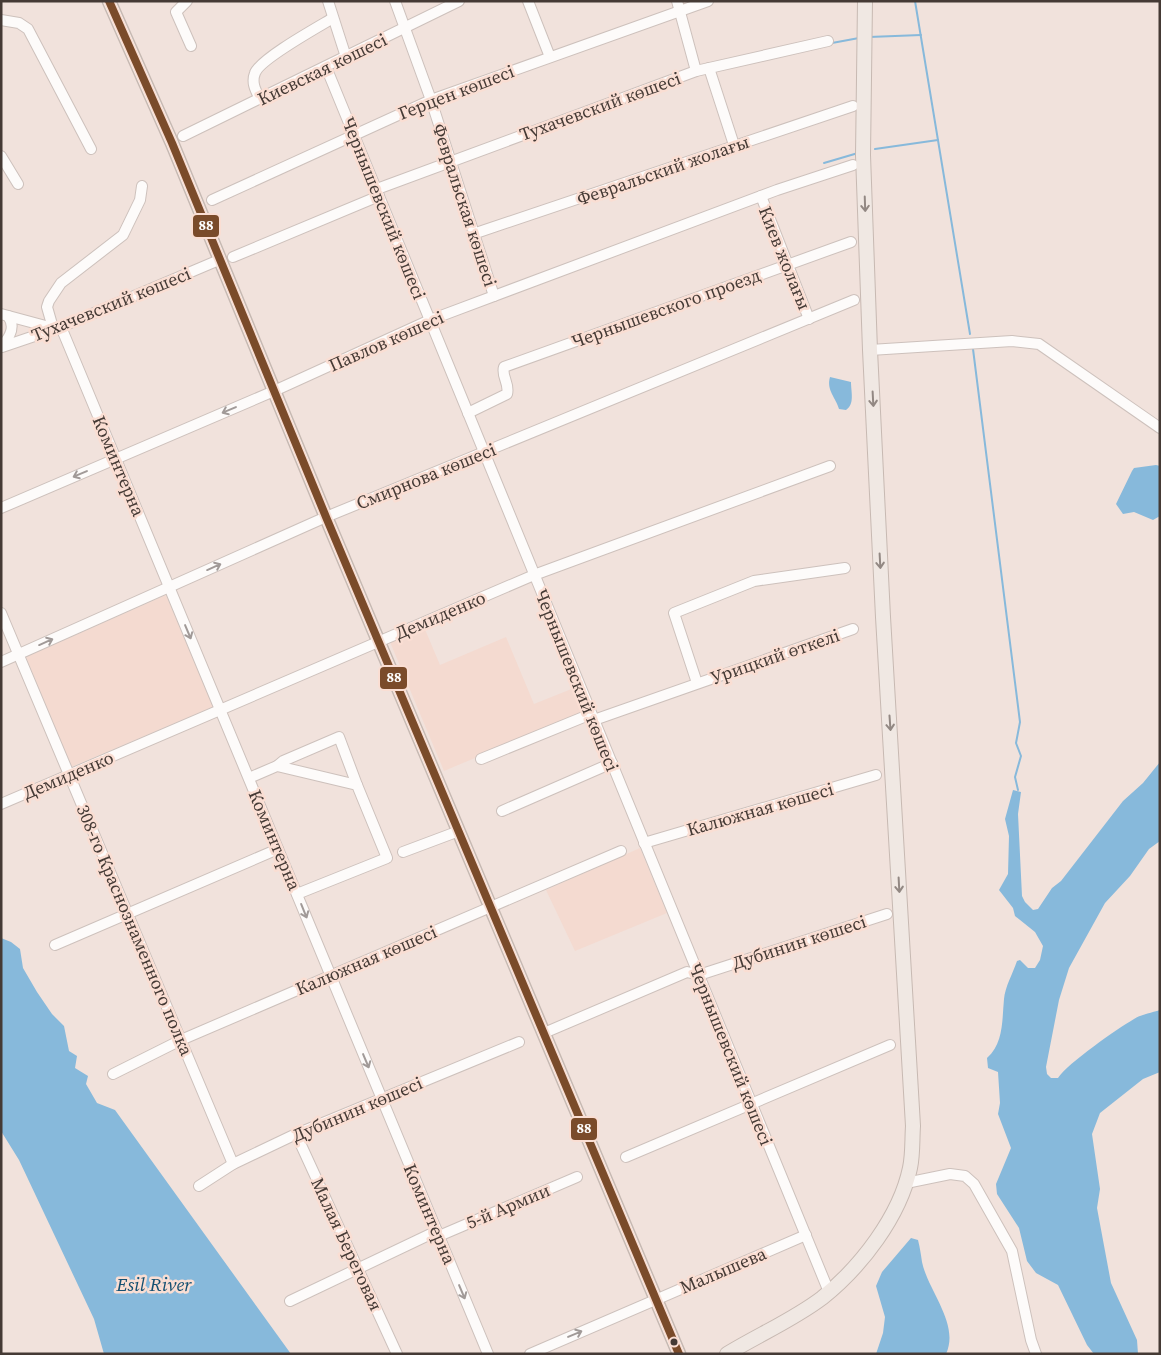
<svg xmlns="http://www.w3.org/2000/svg" width="1161" height="1355" font-family="'Source Serif 4',serif">
<rect width="100%" height="100%" fill="#f1e2dc"/>
<g fill="#f4dad0">
<path d="M166 595 213 707 71 767 26 657Z"/>
<path d="M424 627 440 665 506 637 534 704 574 688 584 712 444 771 390 642Z"/>
<path d="M640 848 667 913 575 951 546 890Z"/>
</g>
<g fill="#87b9db">
<path d="M830 377 851 382C851 392 855 404 846 410L839 409C836 398 826 390 830 377Z"/>
<path d="M1156 465 1160 466V516L1153 520 1134 512 1123 514 1116 504 1132 471 1134 468Z"/>
<path d="M1160 762V841L1149 849 1130 876 1105 903 1069 968 1059 1000 1046 1067 1047 1074 1051 1078H1058C1068 1063 1117 1029 1134 1019 1142 1014 1151 1013 1160 1010V1072L1143 1079 1100 1113 1092 1134 1100 1189 1097 1208 1111 1283 1137 1340 1138 1354H1094L1087 1345 1058 1285 1036 1273 1027 1261 1019 1228 997 1194 996 1184 1011 1148 998 1114 1000 1103 998 1072 988 1068 987 1058C1004 1043 1002 1019 1004 999 1005 987 1013 973 1017 961L1020 960 1028 968H1035L1040 960 1043 946 1035 932 1015 916 1013 908 999 890 1008 874 1009 836 1005 819 1013 790 1021 792 1018 814 1022 896 1025 902 1033 910 1038 909 1052 888 1061 881 1123 801 1143 783Z"/>
<path d="M1 938 11 942 20 949 23 968 37 992 52 1014 64 1026 69 1051 77 1056 75 1068 88 1076 86 1084 97 1103 115 1110 291 1354H104L94 1319 19 1160 1 1131Z"/>
<path d="M911 1238 918 1240C920 1248 921 1255 922 1262 928 1291 960 1324 946 1354H876L883 1333 885 1317 876 1286 882 1272Z"/>
</g>
<g fill="none" stroke-linecap="round" stroke-linejoin="round">
<g stroke="#87b9db" stroke-width="2">
<path d="M915 1 970 334"/>
<path d="M869 37 921 35"/>
<path d="M832 43 859 38"/>
<path d="M875 149 938 140"/>
<path d="M824 163 858 153"/>
<path d="M973 349 1020 722 1016 743 1021 756 1015 777 1018 790"/>
</g>
<g stroke="#cdc1bc" stroke-width="12">
<g id="minor">
<path d="M187 1 176 12 191 46"/>
<path d="M328 1 346 57"/>
<path d="M395 1 431 100 494 296"/>
<path d="M528 1 550 57"/>
<path d="M677 1 696 71"/>
<path d="M1 20 19 23 28 29 91 149"/>
<path d="M326 67 829 1292"/>
<path d="M709 68 734 145"/>
<path d="M260 99C256 91 251 83 255 73 260 59 318 27 333 18"/>
<path d="M183 136 459 1"/>
<path d="M1 156 18 184"/>
<path d="M377 189 696 71 828 41"/>
<path d="M761 196 809 319"/>
<path d="M212 200 431 100 708 1"/>
<path d="M473 234 853 106"/>
<path d="M233 257 379 196"/>
<path d="M1 314 53 328"/>
<path d="M61 327 488 1354"/>
<path d="M53 328 47 307 49 301 61 283 123 235 140 200 142 186"/>
<path d="M2 346C10 337 16 327 8 316"/>
<path d="M2 347 61 327 219 260"/>
<path d="M870 350 1012 341 1039 344 1160 428"/>
<path d="M468 413 507 394C510 384 501 376 504 367L851 242"/>
<path d="M1 508 274 391 430 320 777 190 853 165"/>
<path d="M1 613 233 1164"/>
<path d="M1 662 326 517 854 300"/>
<path d="M697 683 674 613 754 581 845 568"/>
<path d="M594 720 853 629"/>
<path d="M481 759 591 714"/>
<path d="M277 766 283 761 339 737 357 785"/>
<path d="M249 778 277 766 357 785 387 858 297 894"/>
<path d="M1 804 534 575 830 466"/>
<path d="M502 811 612 763"/>
<path d="M644 843 876 775"/>
<path d="M403 852 459 831"/>
<path d="M55 945 278 849"/>
<path d="M544 1033 687 972 699 975 887 914"/>
<path d="M113 1074 181 1040 621 851"/>
<path d="M296 1134 397 1354"/>
<path d="M626 1157 890 1045"/>
<path d="M906 1183 950 1174 965 1176 974 1184 1012 1251 1031 1340 1036 1354"/>
<path d="M199 1186 233 1164 296 1134 519 1042"/>
<path d="M439 1236 577 1177"/>
<path d="M290 1301 437 1231"/>
<path d="M530 1354 806 1235"/>
</g>
</g>
<g stroke="#c7b9b2" stroke-width="15">
<path id="major" d="M109 1 172 143 326 517 679 1354"/>
</g>
<g stroke="#c7b9b2" stroke-width="16">
<path id="highway" d="M727 1354C758 1335 793 1320 822 1298 861 1267 900 1216 910 1168 913 1154 912 1140 913 1126L883 617 870 350 863 155 865 1"/>
</g>
<use href="#minor" stroke="#fdfbfa" stroke-width="10"/>
<use href="#major" stroke="#f5f0ed" stroke-width="12"/>
<use href="#highway" stroke="#f0e8e3" stroke-width="14"/>
<g stroke="#faded3" stroke-width="11">
<path id="bus-1" d="M109 1 172 143 326 517 679 1354"/>
</g>
<use href="#bus-1" stroke="#7a4b2a" stroke-width="8"/>
</g>
<defs><path id="oneway-shaft" d="M-6 0H5M1.5-3L5.5 0L1.5 3" fill="none" stroke-width="1.6" stroke-linecap="round" stroke-linejoin="round" transform="scale(1.25)"/></defs>
<g stroke="#928883">
<use href="#oneway-shaft" transform="translate(865 204) rotate(88)"/>
<use href="#oneway-shaft" transform="translate(873 399) rotate(87)"/>
<use href="#oneway-shaft" transform="translate(880 561) rotate(87)"/>
<use href="#oneway-shaft" transform="translate(890 723) rotate(86)"/>
<use href="#oneway-shaft" transform="translate(899 885) rotate(87)"/>
</g>
<g stroke="#a19a98">
<use href="#oneway-shaft" transform="translate(229 410) rotate(157)"/>
<use href="#oneway-shaft" transform="translate(80 474) rotate(157)"/>
<use href="#oneway-shaft" transform="translate(214 567) rotate(-24)"/>
<use href="#oneway-shaft" transform="translate(188 632) rotate(67)"/>
<use href="#oneway-shaft" transform="translate(46 642) rotate(-24)"/>
<use href="#oneway-shaft" transform="translate(304 911) rotate(68)"/>
<use href="#oneway-shaft" transform="translate(366 1061) rotate(67)"/>
<use href="#oneway-shaft" transform="translate(462 1292) rotate(67)"/>
<use href="#oneway-shaft" transform="translate(575 1334) rotate(-23)"/>
</g>
<circle fill="#453a35" stroke="#faded3" stroke-width="2" cx="674" cy="1342" r="4.5"/>
<g text-anchor="middle" dominant-baseline="central" stroke-width="5" stroke-linejoin="round" paint-order="stroke">
<g font-size="18" fill="#453a35" stroke="#faded3">
<text transform="translate(322 69) rotate(-26)">Киевская көшесі</text>
<text transform="translate(456 92) rotate(-21)">Герцен көшесі</text>
<text transform="translate(600 106) rotate(-20)">Тухачевский көшесі</text>
<text transform="translate(663 170) rotate(-19)">Февральский жолағы</text>
<text transform="translate(465 205) rotate(72)">Февральская көшесі</text>
<text transform="translate(384 208) rotate(68)">Чернышевский көшесі</text>
<text transform="translate(785 258) rotate(68)">Киев жолағы</text>
<text transform="translate(111 304) rotate(-22)">Тухачевский көшесі</text>
<text transform="translate(666 308) rotate(-20)">Чернышевского проезд</text>
<text transform="translate(386 341) rotate(-24)">Павлов көшесі</text>
<text transform="translate(119 466) rotate(67)">Коминтерна</text>
<text transform="translate(426 476) rotate(-22)">Смирнова көшесі</text>
<text transform="translate(440 615) rotate(-23)">Демиденко</text>
<text transform="translate(775 656) rotate(-19)">Урицкий өткелі</text>
<text transform="translate(577 680) rotate(68)">Чернышевский көшесі</text>
<text transform="translate(68 775) rotate(-23)">Демиденко</text>
<text transform="translate(760 809) rotate(-16)">Калюжная көшесі</text>
<text transform="translate(275 840) rotate(67)">Коминтерна</text>
<text transform="translate(135 930) rotate(67)">308-го Краснознаменного полка</text>
<text transform="translate(799 942) rotate(-18)">Дубинин көшесі</text>
<text transform="translate(366 960) rotate(-23)">Калюжная көшесі</text>
<text transform="translate(731 1054) rotate(68)">Чернышевский көшесі</text>
<text transform="translate(357 1109) rotate(-23)">Дубинин көшесі</text>
<text transform="translate(508 1206) rotate(-23)">5-й Армии</text>
<text transform="translate(430 1214) rotate(67)">Коминтерна</text>
<text transform="translate(347 1244) rotate(65)">Малая Береговая</text>
<text transform="translate(723 1270) rotate(-23)">Малышева</text>
</g>
<g font-size="19" font-style="italic" fill="#134f71" stroke="#faded3">
<text x="154" y="1284">Esil River</text>
</g>
</g>
<g stroke="#faded3" stroke-width="2">
<rect x="192" y="214" width="28" height="24" rx="5" fill="#7a4b2a"/>
<rect x="379" y="666" width="29" height="24" rx="5" fill="#7a4b2a"/>
<rect x="570" y="1117" width="28" height="24" rx="5" fill="#7a4b2a"/>
</g>
<g font-size="14" text-anchor="middle" font-weight="bold" fill="#fff">
<text x="206" y="230">88</text>
<text x="394" y="682">88</text>
<text x="584" y="1133">88</text>
</g>
<rect width="1161" height="1355" fill="none" stroke="#453a35" stroke-width="5"/>
</svg>
